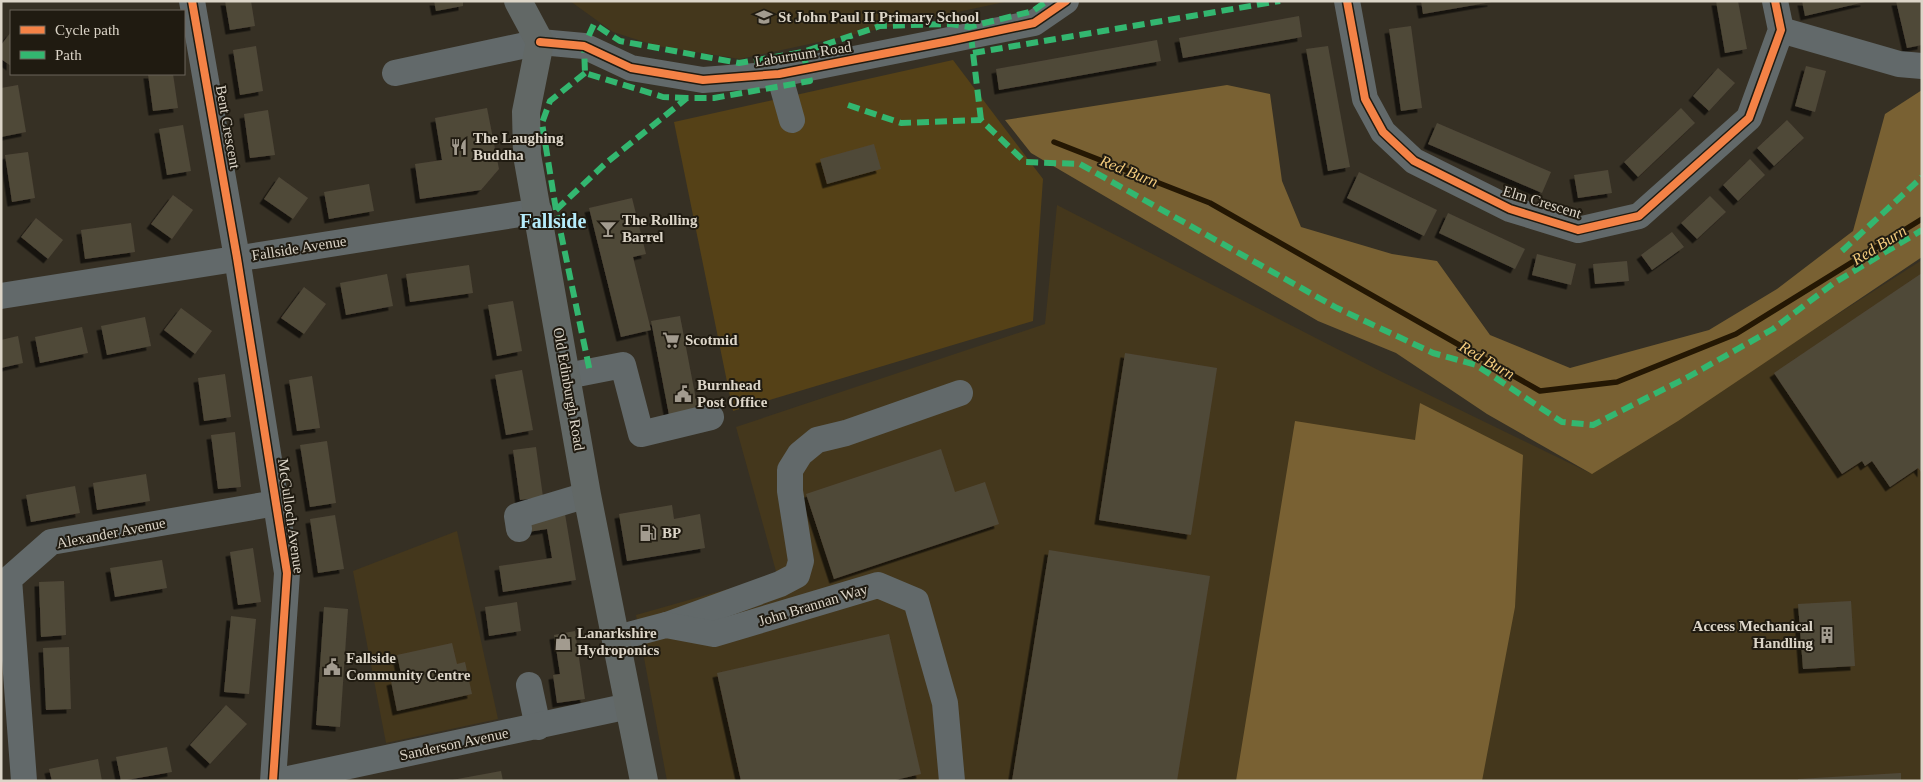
<svg xmlns="http://www.w3.org/2000/svg" width="1923" height="782" font-family="Georgia,serif">
<defs>
<filter id="shadow"><feDropShadow dx="-4.5" dy="4.5" stdDeviation="0" flood-color="#0009"/></filter>
</defs>
<rect width="100%" height="100%" fill="#363024"/>
<g fill="#44371c">
<path d="M570 1H1009L740 59 657 46 613 32Z"/>
<path d="M1057 205 1382 372 1590 473 1922 260V781H667L636 615 777 575 736 427 1045 324Z"/>
<path d="M457 531 498 719 386 743 353 571Z"/>
</g>
<path fill="#554117" d="M953 60 1043 179 1033 321 733 411 674 122Z"/>
<g fill="#796133">
<path d="M1227 85 1270 94 1282 181 1301 227 1392 254 1437 261 1490 335 1570 368 1709 330 1777 289 1853 231 1885 114 1922 90V257L1678 421 1592 474 1487 414 1396 353 1318 321 1031 153 1005 120Z"/>
<path d="M1420 403 1523 455 1515 607 1482 781H1236L1295 421 1415 440Z"/>
</g>
<g fill="none" stroke-linecap="round" stroke-linejoin="round">
<path stroke="#241703" stroke-width="5.5" d="M1054 142 1210 203 1540 391 1617 382 1736 334 1922 219"/>
</g>
<g fill="#504839" filter="url(#shadow)">
<path d="M225 1H251L255 26 230 30Z"/>
<path d="M434 1H463V6L436 11Z"/>
<path d="M1421 1H1492V2L1423 14Z"/>
<path d="M1716 1H1738L1747 49 1725 53Z"/>
<path d="M1802 1H1865V2L1805 16Z"/>
<path d="M1896 1H1922V45L1907 48Z"/>
<path d="M1299 16 1302 37 1183 58 1179 38Z"/>
<path d="M1411 26 1422 108 1401 111 1389 29Z"/>
<path d="M11 32V66L1 59V45Z"/>
<path d="M1157 40 1161 61 999 90 996 69Z"/>
<path d="M256 46 263 91 240 95 233 50Z"/>
<path d="M1328 46 1350 167 1328 171 1306 49Z"/>
<path d="M1806 66 1826 71 1815 112 1795 106Z"/>
<path d="M1718 68 1735 83 1709 111 1693 96Z"/>
<path d="M148 74H173L178 108 153 111Z"/>
<path d="M18 85 26 132 1 137V88Z"/>
<path d="M487 108 499 169 481 190 420 199 415 164 442 160 435 118Z"/>
<path d="M1681 108 1695 123 1638 177 1624 162Z"/>
<path d="M268 110 275 155 250 158 244 114Z"/>
<path d="M1787 120 1804 138 1774 166 1757 148Z"/>
<path d="M1437 123 1551 172 1542 193 1428 144Z"/>
<path d="M183 125 191 171 167 175 159 129Z"/>
<path d="M874 144 881 169 827 184 820 159Z"/>
<path d="M28 152 35 198 12 202 5 155Z"/>
<path d="M1750 159 1765 175 1738 201 1723 185Z"/>
<path d="M1608 170 1612 193 1578 198 1574 175Z"/>
<path d="M1359 172 1437 210 1424 236 1347 198Z"/>
<path d="M279 177 308 198 293 219 264 199Z"/>
<path d="M369 184 374 211 329 219 324 192Z"/>
<path d="M173 195 193 210 172 239 151 224Z"/>
<path d="M1710 196 1726 212 1697 239 1681 223Z"/>
<path d="M632 198 646 254 633 257 651 330 621 337 589 208Z"/>
<path d="M1448 213 1525 249 1515 269 1439 233Z"/>
<path d="M36 218 63 240 48 259 21 237Z"/>
<path d="M131 223 135 252 85 259 81 230Z"/>
<path d="M1672 232 1684 247 1652 270 1641 255Z"/>
<path d="M1537 254 1576 264 1571 285 1532 275Z"/>
<path d="M1627 261 1629 281 1595 284 1593 264Z"/>
<path d="M469 265 473 293 410 302 406 274Z"/>
<path d="M1922 273V473L1918 468 1890 487 1872 461 1865 466 1862 461 1842 474 1774 373Z"/>
<path d="M387 274 393 306 346 315 340 283Z"/>
<path d="M304 287 326 304 304 334 281 318Z"/>
<path d="M513 301 522 351 497 356 488 305Z"/>
<path d="M181 308 212 331 195 354 164 330Z"/>
<path d="M680 316 698 410 669 415 651 321Z"/>
<path d="M145 317 151 346 107 355 101 326Z"/>
<path d="M82 327 88 353 40 363 35 337Z"/>
<path d="M18 336 23 363 1 368V340Z"/>
<path d="M1125 353 1217 368 1191 535 1099 520Z"/>
<path d="M522 370 533 430 506 435 495 375Z"/>
<path d="M225 374 231 417 204 421 198 378Z"/>
<path d="M312 376 320 428 297 431 289 380Z"/>
<path d="M235 432 241 487 218 489 211 435Z"/>
<path d="M327 441 336 503 310 507 300 445Z"/>
<path d="M536 447 543 497 520 500 513 450Z"/>
<path d="M941 449 955 492 985 482 999 524 834 579 806 494Z"/>
<path d="M146 474 150 501 97 510 93 483Z"/>
<path d="M75 486 80 513 31 522 26 495Z"/>
<path d="M672 505 674 519 700 514 705 548 627 561 619 514Z"/>
<path d="M565 514 576 580 503 592 499 566 552 558 547 529 528 532 526 520Z"/>
<path d="M335 515 344 569 318 573 310 519Z"/>
<path d="M253 548 261 602 238 605 230 552Z"/>
<path d="M1049 550 1210 576 1177 781H1012Z"/>
<path d="M162 560 167 588 115 597 110 568Z"/>
<path d="M64 581 66 635 41 637 39 582Z"/>
<path d="M1851 601 1855 666 1803 669 1798 604Z"/>
<path d="M517 602 521 631 489 636 485 607Z"/>
<path d="M324 607 348 609 340 727 316 725Z"/>
<path d="M231 616 256 619 249 694 224 692Z"/>
<path d="M575 631 585 699 557 703 553 675 560 674 554 635Z"/>
<path d="M889 634 921 774 891 781H741L717 673Z"/>
<path d="M452 643 457 664 465 662 472 694 397 711 391 681 402 678 397 655Z"/>
<path d="M69 647 71 709 46 710 43 648Z"/>
<path d="M226 705 247 724 210 764 190 745Z"/>
<path d="M167 747 172 772 121 781 116 757Z"/>
<path d="M98 759 102 781H52L49 769Z"/>
<path d="M501 771 503 781H452V780Z"/>
<path d="M1901 773V781H1798V779Z"/>
</g>
<g fill="none" stroke-linecap="round" stroke-linejoin="round">
<g stroke="#62696a" stroke-width="26">
<path d="M192 1 237 258 287 573 273 781"/>
<path d="M1347 1 1365 99 1383 132 1414 161 1510 209 1578 230 1639 216 1749 118 1781 30 1775 1"/>
<path d="M1781 30 1899 64 1922 66"/>
<path d="M395 73 540 42 584 46 631 68 703 80 779 74 1034 23 1066 1"/>
<path d="M779 74 792 120"/>
<path d="M1 296 539 211"/>
<path d="M567 376 623 365 641 434 711 417"/>
<path d="M519 529 517 516 587 495"/>
<path d="M667 625 780 584 797 575 801 561 790 491V470L800 454 817 440 846 433 960 393"/>
<path d="M617 638 666 625 714 634 878 585 916 601 945 703 952 781"/>
<path d="M529 685 538 727"/>
<path d="M24 781 9 579 51 542 276 503"/>
<path d="M279 781 629 706"/>
</g>
<path stroke="#626866" stroke-width="28" d="M518 1 540 42 526 112 527 155 587 495 644 781"/>
<g stroke="#33b770" stroke-width="6" stroke-dasharray="12 6" stroke-linecap="butt">
<path d="M971 36 981 120"/>
<path d="M973 53 1280 1"/>
<path d="M585 73 550 101 542 123 556 210 590 372"/>
<path d="M687 98 663 97 585 73 584 46 594 24 620 41 739 63 803 52 880 26 950 24 969 27 1033 11 1047 1"/>
<path d="M848 105 901 123 981 120 1025 162 1080 164 1337 308 1433 353 1476 365 1562 422 1593 425 1688 377 1773 329 1834 283 1922 230"/>
<path d="M556 210 606 163 687 98H714L810 81 803 52"/>
<path d="M1842 251 1922 177"/>
</g>
<g stroke="#201b11" stroke-width="11">
<g id="cycleway">
<path d="M192 1 237 258 287 573 273 781"/>
<path d="M1347 1 1365 99 1383 132 1414 161 1510 209 1578 230 1639 216 1749 118 1781 30 1775 1"/>
<path d="M540 42 584 46 631 68 703 80 779 74 949 41 1034 23 1066 1"/>
</g>
</g>
<use href="#cycleway" stroke="#f48246" stroke-width="8"/>
</g>
<defs>
<g id="school-bare" transform="scale(1.35)"><path d="M0-5L7-2L0 1L-7-2ZM-4 1L0 2.5L4 1V4Q0 6-4 4Z" fill="#a29b8f" stroke="#201b11" stroke-width="2.5" paint-order="stroke"/></g>
<g id="restaurant-bare" transform="scale(1.35)"><path d="M-5-6h1v4h1v-4h1v4h1v-4h1v5L-1.5 .5V6h-2V.5L-5-1ZM5-6V6H3V1.5H1.5Q1.5-4 5-6Z" fill="#a29b8f" stroke="#201b11" stroke-width="2.5" paint-order="stroke"/></g>
<g id="bar-bare" transform="scale(1.35)"><path d="M-6-5H6L.8 .8V4.5H3.5V6h-7V4.5H-.8V.8Z" fill="#a29b8f" stroke="#201b11" stroke-width="2.5" paint-order="stroke"/></g>
<g id="supermarket-bare" transform="scale(1.35)"><path d="M-6-5.5h2.5l.6 2H6L4.5 2H-2.5L-4.4-4H-6ZM-1.5 3.2a1.3 1.3 0 1 0 .1 0ZM3 3.2a1.3 1.3 0 1 0 .1 0Z" fill="#a29b8f" stroke="#201b11" stroke-width="2.5" paint-order="stroke"/></g>
<g id="civic-bare" transform="scale(1.35)"><path d="M-.6-6.5H3V-4.5H.6V-3L4-1V1h2V6H-6V1h2V-1L-.6-3ZM-1.2 2.5V6h2.4V2.5Z" fill="#a29b8f" stroke="#201b11" stroke-width="2.5" paint-order="stroke"/></g>
<g id="fuel-bare" transform="scale(1.35)"><path d="M-5.5-6h7V0h2V4h1.3V-2.5L3-4.5l.8-.8L6-3V5H2.5V1h-1V6h-7ZM-4.2-4.7v3.2H.2V-4.7Z" fill="#a29b8f" stroke="#201b11" stroke-width="2.5" paint-order="stroke"/></g>
<g id="building-bare" transform="scale(1.35)"><path d="M-4-6H4V6H1V3H-1V6H-4ZM-2.5-4.3h1.7v1.8h-1.7ZM.8-4.3h1.7v1.8H.8ZM-2.5-1h1.7V.8h-1.7ZM.8-1h1.7V.8H.8Z" fill="#a29b8f" stroke="#201b11" stroke-width="2.5" paint-order="stroke"/></g>
<g id="shop-bare" transform="scale(1.35)"><path d="M-5-2.5h2.3a2.7 3.5 0 0 1 5.4 0H5L5.5 6h-11ZM-1.5-2.5h3a1.5 2.3 0 0 0-3 0Z" fill="#a29b8f" stroke="#201b11" stroke-width="2.5" paint-order="stroke"/></g>
</defs>
<g fill-rule="evenodd">
<use href="#school-bare" x="764" y="17"/>
<use href="#restaurant-bare" x="459" y="147"/>
<use href="#bar-bare" x="608" y="229"/>
<use href="#supermarket-bare" x="671" y="340"/>
<use href="#civic-bare" x="683" y="394"/>
<use href="#fuel-bare" x="648" y="533"/>
<use href="#building-bare" x="1827" y="635"/>
<use href="#shop-bare" x="563" y="642"/>
<use href="#civic-bare" x="332" y="667"/>
</g>
<g text-anchor="middle" dominant-baseline="central" stroke-width="4" stroke-linejoin="round" paint-order="stroke">
<g font-size="15" font-weight="bold" fill="#dcd5c8" stroke="#201b11" text-anchor="start">
<text x="778" y="17">St John Paul II Primary School</text>
<text x="473" y="138">The Laughing<tspan x="473" dy="17">Buddha</tspan></text>
<text x="622" y="220">The Rolling<tspan x="622" dy="17">Barrel</tspan></text>
<text x="685" y="340">Scotmid</text>
<text x="697" y="385">Burnhead<tspan x="697" dy="17">Post Office</tspan></text>
<text x="662" y="533">BP</text>
<text x="1813" y="626" text-anchor="end">Access Mechanical<tspan x="1813" dy="17">Handling</tspan></text>
<text x="577" y="633">Lanarkshire<tspan x="577" dy="17">Hydroponics</tspan></text>
<text x="346" y="658">Fallside<tspan x="346" dy="17">Community Centre</tspan></text>
</g>
<g font-size="15" fill="#dcd5c8" stroke="#201b11">
<text transform="translate(803 54) rotate(-9)">Laburnum Road</text>
<text transform="translate(228 127) rotate(80)">Bent Crescent</text>
<text transform="translate(1542 202) rotate(17)">Elm Crescent</text>
<text transform="translate(299 248) rotate(-9)">Fallside Avenue</text>
<text transform="translate(569 389) rotate(80)">Old Edinburgh Road</text>
<text transform="translate(291 516) rotate(82)">McCulloch Avenue</text>
<text transform="translate(111 533) rotate(-11)">Alexander Avenue</text>
<text transform="translate(813 605) rotate(-17)">John Brannan Way</text>
<text transform="translate(454 744) rotate(-12)">Sanderson Avenue</text>
</g>
<g font-size="16" font-style="italic" fill="#f3cb7d" stroke="#201b11">
<text transform="translate(1129 171) rotate(22)">Red Burn</text>
<text transform="translate(1879 245) rotate(-32)">Red Burn</text>
<text transform="translate(1487 360) rotate(30)">Red Burn</text>
</g>
<g font-size="20" font-weight="bold" fill="#b5ecfb" stroke="#201b11">
<text x="553" y="221">Fallside</text>
</g>
</g>
<rect width="1923" height="782" fill="none" stroke="#dcd5c8" stroke-width="5"/>
<rect x="10" y="10" width="175" height="65" fill="#201b11" stroke="#6b655a"/>
<rect x="20" y="26" width="25" height="8" fill="#f48246" stroke="#6b655a"/>
<text x="55" y="35" font-size="15" fill="#dcd5c8">Cycle path</text>
<rect x="20" y="51" width="25" height="8" fill="#33b770" stroke="#6b655a"/>
<text x="55" y="60" font-size="15" fill="#dcd5c8">Path</text>
</svg>
